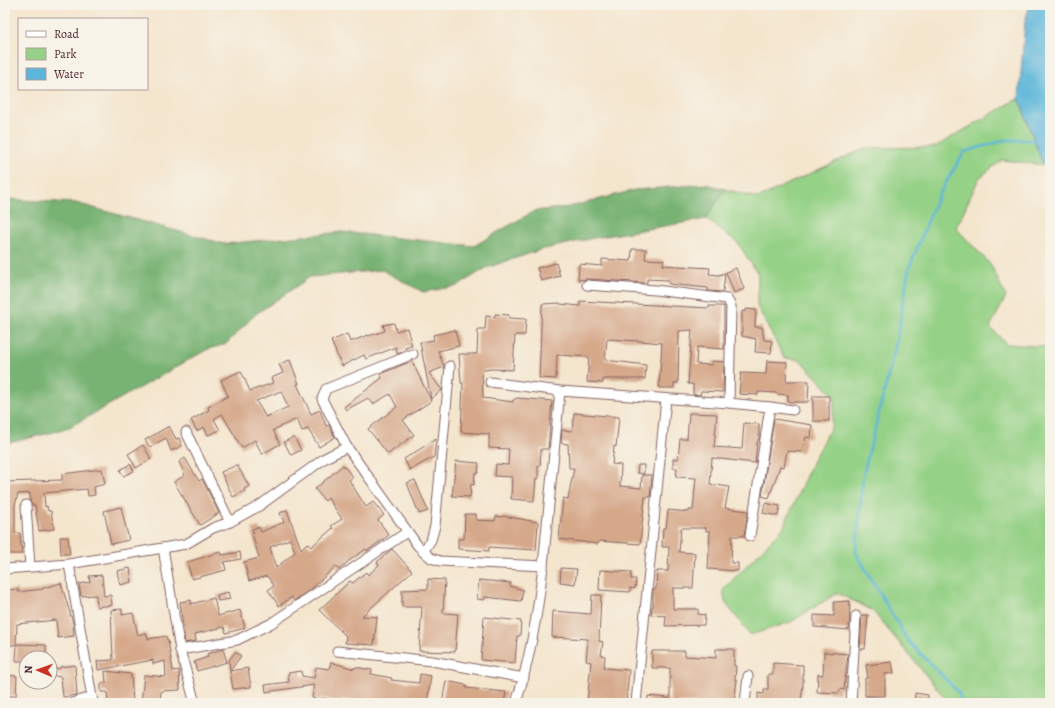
<svg xmlns="http://www.w3.org/2000/svg" width="1055" height="708" font-family="Alegreya,serif">
<rect width="100%" height="100%" fill="#f7f3e8"/>
<filter id="ink" filterUnits="userSpaceOnUse"><feTurbulence type="fractalNoise" baseFrequency=".025" numOctaves="2"/><feDisplacementMap in="SourceGraphic" scale="8" xChannelSelector="R" yChannelSelector="G"/><feConvolveMatrix kernelMatrix="1 2 1 2 8 2 1 2 1" color-interpolation-filters="sRGB"/></filter>
<filter id="wash" filterUnits="userSpaceOnUse"><feTurbulence type="fractalNoise" baseFrequency=".012" numOctaves="4" result="noise"/><feDisplacementMap in="SourceGraphic" scale="16" xChannelSelector="R" yChannelSelector="G"/><feGaussianBlur stdDeviation="0.9" result="paint"/><feColorMatrix in="noise" values="0 0 0 0 0 0 0 0 0 0 0 0 0 0 0 0 0 1.4 0 .05"/><feComposite in="paint" operator="in"/></filter>
<g filter="url(#wash)">
<rect width="100%" height="100%" fill="#f4e5cd"/>
<path fill="#95d186" stroke="#707858" d="M1019 98 1043 165 1002 160 979 178 956 228 991 265 1006 297 990 327 1007 344 1050 347V703H949L872 610 837 593 791 622 750 635 725 602 723 590 783 528 815 456 831 427 835 397 800 360 784 358 757 306 758 274 737 242 706 219 725 189 758 198 865 148 935 147Z"/>
<path fill="#78b373" stroke="#61694f" d="M706 184 725 189 706 219 594 238 540 250 486 268 457 286 423 292 382 270 310 277 256 314 226 344 208 349 66 429 5 444V199L76 203 224 244 342 232 474 246 534 211 569 207 635 190Z"/>
<path fill="#5cb5da" stroke="#536a82" d="M1030 5H1050V171L1043 165 1019 98 1025 21Z"/>
<g fill="none" stroke-linecap="round" stroke-linejoin="round">
<path stroke="#5cb5da" stroke-width="2.5" d="M962 703 959 693 908 641 856 553 863 476 896 344 909 268 938 196 964 152 1005 140H1037"/>
</g>
<g id="blocks">
<g fill="#d6a88a" fill-rule="evenodd">
<path d="M632 249H646L645 259 664 260 663 265 710 268 709 274 719 275 725 273 723 292 708 291V288L669 284V280L647 279V283L587 279 578 280 579 264 602 266V259L631 261Z"/>
<path d="M556 263 560 276 541 281 537 268Z"/>
<path d="M736 268 744 289 734 293 726 272Z"/>
<path d="M580 301 709 308V306H724V349L697 347 696 364 712 365V361L724 362 723 392 701 391 700 395 693 394V384H688L692 330 679 331 678 383H674V388H659L662 343 640 341 607 339 605 360 646 365 645 379H603V383L587 382 589 357 557 355 556 379 539 378 542 304 560 303V304L580 306Z"/>
<path d="M746 309 756 310 755 327H762L764 340 772 341 771 353 755 352 756 339 742 336V311L746 312Z"/>
<path d="M495 314 509 315V318L526 319 525 335H515L513 370 492 369 484 370 482 372 483 398 513 402V400L517 398 552 401 548 449H541L540 466H538V479L536 478 534 501 511 499 512 477 495 476 496 464 508 465 509 449 489 448V434L461 432 463 383H461L459 354H477L478 329H485L486 316 495 317Z"/>
<path d="M394 323 396 331 407 328 412 346 405 348 406 350 397 354 396 347 366 359 364 355 342 366 331 341 347 334 350 342 368 335V336L385 331 383 325Z"/>
<path d="M455 330 459 346 438 351 444 367 429 373 442 390 431 399 420 342 434 340 433 335Z"/>
<path d="M290 360 299 384H297L311 414 320 410 326 426 329 425 335 437 319 447 308 429 302 431 297 419 273 430 280 444 262 454 255 440 242 448 222 414 214 419 220 430 208 435 204 427 197 431 191 420 209 410 208 407 228 396 221 380 241 371 250 391 273 383 271 378 283 373 279 364ZM281 391 288 407 266 417 256 401Z"/>
<path d="M412 361 431 401 403 420 414 435 388 454 368 429 397 407 390 394 373 404 368 398 346 410 344 407 382 378 380 374Z"/>
<path d="M767 361 787 362 786 381H809L808 402H788V395L777 394V393L758 392V395L739 394 741 373 766 374Z"/>
<rect x="813" y="396" width="16" height="25"/>
<path d="M574 413 619 417 616 447 614 446 612 464 621 465 620 486 641 488 642 475H652L650 497H645L640 544 599 541 598 544 559 539 563 498 568 499 574 468H569L568 444 561 443 562 430 572 431Z"/>
<path d="M689 413 717 414 714 447 742 449 744 423 759 424V439L757 442 755 463 712 458 710 484 729 487 725 508 748 511 744 536H732L731 563H738V571L708 569 710 531H706V528H681L679 552 695 553 693 588H673V609H698V614L705 615 704 625 665 626 666 616 651 615 652 607H653V589H656L657 571H668L669 547H662L663 528H666L668 510 689 512V510H693L696 478 676 477 677 468H673V459H678L680 439H687Z"/>
<path d="M774 419 812 425 811 438 806 437 802 452 787 451 784 467 780 466 769 498 762 496Z"/>
<path d="M169 426 176 439 179 438 182 446 171 451 166 438 150 447 145 440Z"/>
<path d="M294 437 301 450 291 455 284 442Z"/>
<path d="M436 439 434 457 410 470 404 459Z"/>
<path d="M143 445 151 459 136 468 128 454Z"/>
<path d="M185 458 199 481 202 479 219 513 200 525 174 482 185 475 179 462Z"/>
<path d="M456 461 479 463 478 473H475L474 485 471 484 470 497 452 496Z"/>
<path d="M130 464 134 471 123 476 120 470Z"/>
<path d="M237 465 249 486 244 489 245 491 233 497 221 472Z"/>
<path d="M343 465 353 477 349 480 366 507 373 502 384 515 378 520 389 535 367 551 366 549 350 560 339 570 336 566 311 589 294 601 292 597 279 606 268 590 274 586 267 576 249 581 244 562 259 558 252 534 254 533 252 529 259 527 261 532 284 522 280 513 287 510 301 549 307 543 311 547 333 528 331 526 342 519 328 498 325 501 315 489ZM290 539 295 552 276 568 270 547Z"/>
<path d="M638 465H644V474L637 473Z"/>
<path d="M102 469 105 484 94 487 95 495 88 496 87 489 44 493 45 507 47 506 48 511H51L54 529 39 531 35 505H32L30 501V493L18 494 15 505V533H20L22 554H6L5 482 62 480V474Z"/>
<path d="M415 480 428 511 419 514 407 483Z"/>
<path d="M765 503 780 506 778 516 763 513Z"/>
<path d="M121 507 129 540 111 544 104 511Z"/>
<path d="M465 514H476V520L495 521 496 516 502 517 503 516 538 522 536 550 489 547V551L458 549V539H464Z"/>
<path d="M60 537H68L70 554H61Z"/>
<path d="M392 549 412 571 362 616 377 617 374 645 345 643 346 636 319 610 350 581 353 583 366 572 368 575 379 565 377 562Z"/>
<path d="M221 552 222 555 240 552 241 559 224 562 226 570 192 579 187 562Z"/>
<path d="M130 568 132 582 120 585 117 571Z"/>
<path d="M561 568 577 569 575 584 560 582Z"/>
<path d="M600 570 631 572V579H636L635 589 630 588V592L599 590Z"/>
<path d="M102 575 104 596 111 595 112 605 97 607 96 595 81 596 79 584 90 582 89 576Z"/>
<path d="M428 579 445 580 443 613 458 614 455 652 419 651 422 607H402V590L428 589Z"/>
<path d="M479 580 511 583 510 586 523 590 521 601 485 597 484 600 477 599Z"/>
<path d="M61 583 73 623 74 636 58 638 56 620 17 624 16 645H5V594H9L8 590 18 589V592L43 589V588Z"/>
<path d="M228 592 230 599 218 601 217 595Z"/>
<path d="M592 595H601L599 641 603 642 601 655 605 656 604 668 629 670 626 703H587L591 662 586 661 588 639 552 637 553 611 591 614Z"/>
<path d="M214 598 218 616 240 610 245 628 226 633 224 627 195 634 196 641 185 643 180 602 191 600V604Z"/>
<path d="M850 601 849 630 814 627V615L834 616V602Z"/>
<path d="M122 609V615L133 613 138 635 146 633 148 639 166 636 167 640H168L173 671 179 670 180 690 161 691 160 703H141L144 675 166 677 165 661 153 664V660L98 670 97 661 113 660 111 610Z"/>
<path d="M862 615H868L865 649H860Z"/>
<path d="M484 617 521 621 520 636H517L515 663 481 660Z"/>
<path d="M17 644 46 645V658H26V661H16Z"/>
<path d="M223 649 227 662 197 671 194 662 208 657 207 654Z"/>
<path d="M716 649H734V666H736L735 680H737L734 703H670V668H652V651H685V656L716 658Z"/>
<path d="M235 652 241 656 230 671 229 660Z"/>
<path d="M824 652 848 654 844 690 840 689 839 693 817 692 818 674 823 675Z"/>
<path d="M331 662 354 669 355 667 372 670 371 674 392 678 391 680 419 683 420 674 431 676 427 703H366L342 699 341 702 322 698 321 700 312 698 314 685 266 692 265 685 289 682 288 673 301 671 302 676 314 678 316 667 329 669Z"/>
<path d="M892 662 894 673 885 674V696H865V678H868L866 665Z"/>
<path d="M773 663 803 665V685L801 700H799L798 703 758 702V693L764 694V689H768V674H773Z"/>
<path d="M75 665 77 695 63 697 61 677 50 675V667L60 669V667Z"/>
<path d="M248 668 251 687 233 689 230 671Z"/>
<path d="M105 671 131 674 133 703H108L107 692H101V683H106Z"/>
<path d="M7 675 17 676 16 696H5Z"/>
<path d="M446 681 466 685V688L506 692 504 703H442Z"/>
<path d="M915 693 928 695 927 703H914Z"/>
<path d="M648 696 668 698V703H648Z"/>
</g>
</g>
</g>
<g filter="url(#ink)">
<use href="#blocks" fill-opacity="0" stroke="#866464" stroke-width="1"/>
<g fill="none" stroke-linecap="round" stroke-linejoin="round">
<g stroke="#866464" stroke-width="11">
<g id="minor">
<path d="M587 285 655 290 727 299 731 306 729 403"/>
<path d="M490 382 560 391 729 403 770 407 750 536"/>
<path d="M770 407 793 410"/>
<path d="M186 432 230 522"/>
<path d="M347 447 322 399 326 389 413 354"/>
<path d="M26 505 30 567"/>
<path d="M163 548 180 650 195 703"/>
<path d="M423 552 431 540 435 526 450 366"/>
<path d="M69 564 93 703"/>
<path d="M543 566 560 391"/>
<path d="M5 569 69 564 186 544 213 528 230 522 259 506 325 458 347 447 418 546 431 558 440 561 543 566C538 612 530 659 516 703"/>
<path d="M180 650 237 640 270 624 407 532"/>
<path d="M337 651 432 661 524 678"/>
<path d="M72 703 92 697"/>
<path d="M636 703 666 399"/>
<path d="M745 703 748 676"/>
<path d="M851 703 856 616"/>
</g>
</g>
<use href="#minor" stroke="#fff" stroke-width="9"/>
</g>
</g>
<rect width="1055" height="708" fill="none" stroke="#f7f3e8" stroke-width="20"/>
<rect x="18" y="18" width="130" height="72" fill="#f7f3e8" stroke="#b29e9c"/>
<rect x="26" y="31" width="20" height="6" fill="#ffffff" stroke="#b29e9c"/>
<text x="54" y="38" font-size="12" fill="#4a1f2b">Road</text>
<rect x="26" y="48" width="20" height="12" fill="#95d186" stroke="#b29e9c"/>
<text x="54" y="58" font-size="12" fill="#4a1f2b">Park</text>
<rect x="26" y="68" width="20" height="12" fill="#5cb5da" stroke="#b29e9c"/>
<text x="54" y="78" font-size="12" fill="#4a1f2b">Water</text>
<g transform="translate(38 670) rotate(272)"><circle r="19" fill="#f7f3e8" stroke="#b29e9c"/>
<path d="M0-3L7 15L0 10L-7 15Z" fill="#c8321e"/>
<text y="-6" font-size="11" font-weight="bold" text-anchor="middle" fill="#4a1f2b">N</text>
</g>
</svg>
